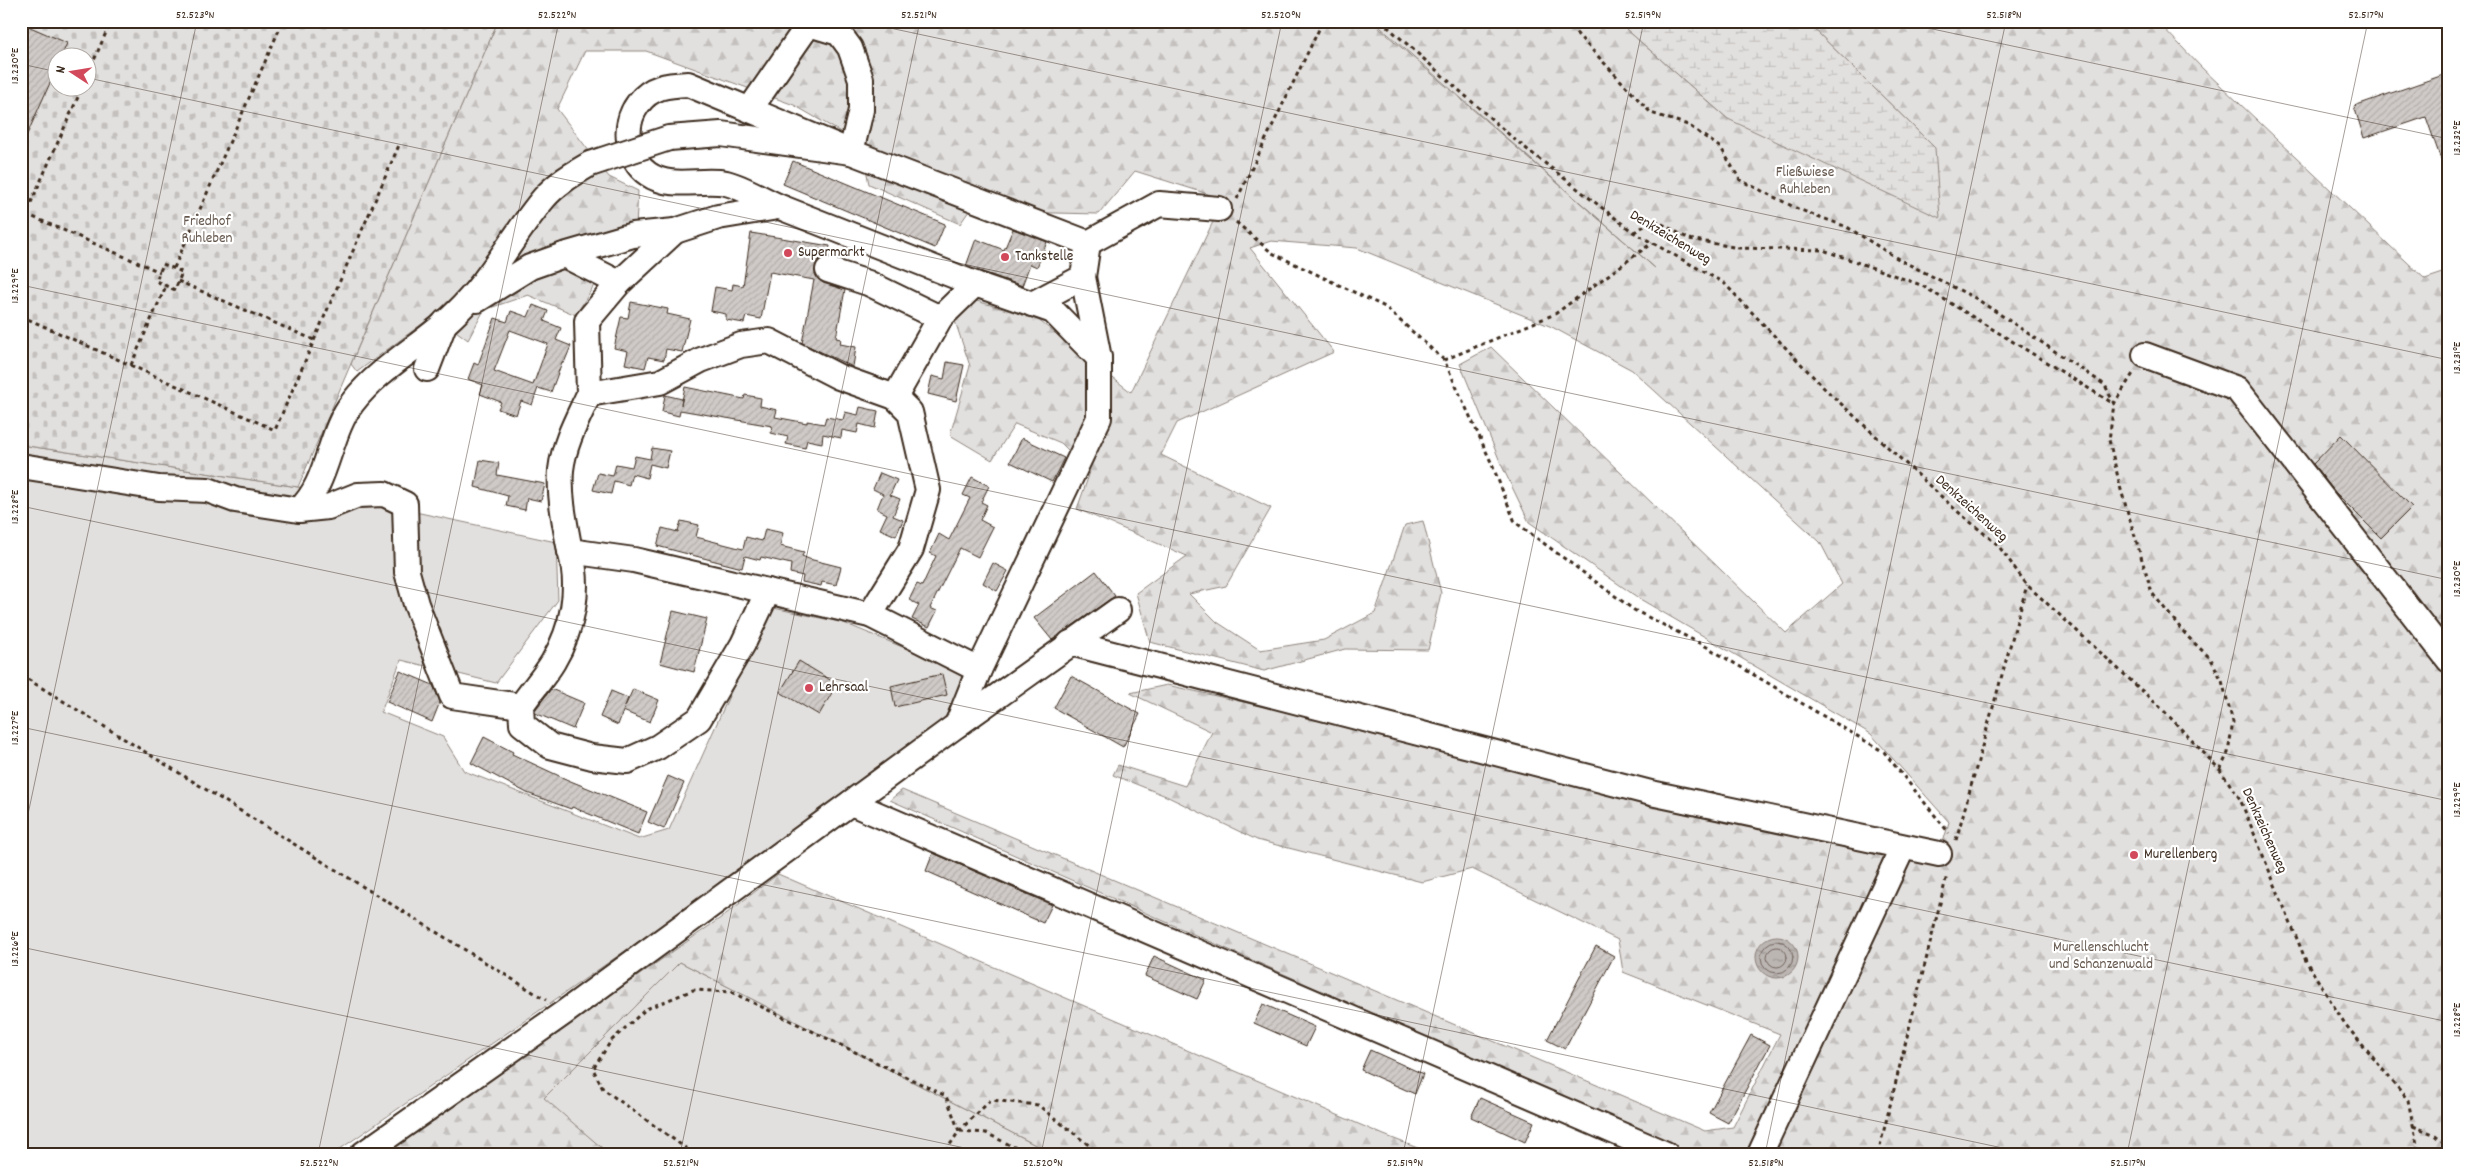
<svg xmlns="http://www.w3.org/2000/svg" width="2470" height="1175" font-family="Dekko,sans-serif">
<defs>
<pattern id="forest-firs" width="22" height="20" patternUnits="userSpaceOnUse" patternTransform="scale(1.25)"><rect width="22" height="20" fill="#e2e0de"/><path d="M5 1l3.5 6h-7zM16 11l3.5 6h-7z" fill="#c3c0be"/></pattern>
<pattern id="wetland-marsh" width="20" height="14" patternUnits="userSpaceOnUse" patternTransform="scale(1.25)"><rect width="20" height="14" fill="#e2e0de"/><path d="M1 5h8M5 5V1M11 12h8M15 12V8" fill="none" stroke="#c3c0be"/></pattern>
<pattern id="cemetery-stones" width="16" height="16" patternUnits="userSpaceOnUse" patternTransform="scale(1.25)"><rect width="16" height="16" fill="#e2e0de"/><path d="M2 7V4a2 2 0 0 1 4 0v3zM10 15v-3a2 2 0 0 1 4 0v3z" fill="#c3c0be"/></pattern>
<pattern id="water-ripples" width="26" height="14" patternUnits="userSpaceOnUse" patternTransform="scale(1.25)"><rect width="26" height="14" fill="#bcb6b3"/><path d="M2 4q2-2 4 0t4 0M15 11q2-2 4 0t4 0" fill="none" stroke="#9a9491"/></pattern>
<pattern id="building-hatch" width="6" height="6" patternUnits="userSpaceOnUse" patternTransform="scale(1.25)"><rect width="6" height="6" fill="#cfcac7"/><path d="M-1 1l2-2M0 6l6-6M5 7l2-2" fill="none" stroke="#b3aeaa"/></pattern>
</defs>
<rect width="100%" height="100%" fill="#fff"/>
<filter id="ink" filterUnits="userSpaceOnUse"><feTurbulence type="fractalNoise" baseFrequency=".02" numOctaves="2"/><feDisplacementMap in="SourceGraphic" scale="10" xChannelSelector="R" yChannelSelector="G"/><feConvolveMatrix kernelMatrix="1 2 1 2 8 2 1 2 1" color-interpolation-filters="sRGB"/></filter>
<g filter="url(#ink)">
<g fill="#e2e0de" stroke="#8e857e">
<path d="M21 445 298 487 556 542 558 600 496 683 401 660 381 712 443 737 464 771 639 839 669 830 769 607 844 623 968 674 944 719 684 910 333 1154H21Z"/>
<path d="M680 962 1053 1154H609L543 1099Z"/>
</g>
<g fill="url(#forest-firs)" stroke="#8e857e">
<path d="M498 21H1371L1655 268 1373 21H1617L1728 119 1935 148 1806 21H2157L2202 68 2425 279 2449 271V1154H1691L890 800 902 790 1705 1131 1733 1127 1780 1034 1623 972 1618 940 1472 869 1422 882 1257 840 1166 796 1113 775 1118 765 1185 786 1212 732 1130 693 1167 685 1458 750 1664 808 1937 863 1949 822 1871 734 1640 599 1529 522 1501 464 1460 364 1491 347 1786 633 1842 584 1820 542 1632 370 1552 327 1357 248 1271 241 1250 248 1334 352 1177 423 1161 455 1271 508 1226 586 1189 594 1217 622 1260 650 1324 640 1375 613 1405 525 1423 521 1441 593 1428 650 1345 649 1264 671 1150 642 1136 593 1187 556 1077 509 1090 472 1061 443 1015 424 992 460 950 435 970 366 955 321 970 299 1037 319 1131 392 1224 199 1135 171 1099 214 969 211 960 224 869 184 861 144 794 105 646 51H585L557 109 609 177 638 191 636 226 568 243 596 282 576 315 528 295 484 310 468 340 434 315 357 372 351 364Z"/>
<path d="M778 874 1384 1135 1433 1154H1053L680 962 544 1098 609 1154H384L722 917Z"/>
</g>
<path fill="url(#wetland-marsh)" stroke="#8e857e" d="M1617 21H1806L1935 148 1940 218 1728 119Z"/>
<path fill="url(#cemetery-stones)" stroke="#8e857e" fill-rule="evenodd" d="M21 21H498L298 487 21 445ZM58 58H88V88H58Z"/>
<circle fill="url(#water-ripples)" stroke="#887e77" cx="1777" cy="957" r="21"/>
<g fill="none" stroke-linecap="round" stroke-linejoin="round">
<g stroke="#6f625a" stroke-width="1">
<circle cx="1777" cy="957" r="16"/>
<circle cx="1777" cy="957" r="10"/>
</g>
</g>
<g fill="url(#building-hatch)" stroke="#3b2a1e" fill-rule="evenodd">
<path d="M21 23 67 43 61 58H58V65L21 148Z"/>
<path d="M2449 73V174H2446L2426 117 2364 138 2354 106Z"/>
<path d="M793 161 945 224 935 248 783 184Z"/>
<path d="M1013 229 1047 242 1037 267 1030 264 1022 286 966 266 976 239 1004 250Z"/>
<path d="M751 233 830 246 828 257 818 260 815 272 818 279 823 283 845 290 836 338 841 339 840 344 856 347 853 367 802 343 814 280 770 272 761 319 746 316 744 323 726 320V314L711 311 715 287 732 290 733 284 743 286Z"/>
<path d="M631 302 668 309 667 314 690 319 682 352 666 349 664 360 648 357 645 368 625 364 628 351 614 348 621 317 628 318Z"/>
<path d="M533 305 548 311 544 321 561 328 556 340 571 346 564 363 562 362 551 392 538 388 532 405 521 401 516 415 498 409 501 402 480 394 483 385 468 379 474 363 478 365 495 318 507 322 511 311 528 317ZM510 330 548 344 533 385 494 371Z"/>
<path d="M947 362 964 365 956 401 928 394 932 376 944 379Z"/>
<path d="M685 387 744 399 745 395 761 398 760 406 777 410 775 417 807 423V421L824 424 826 417 843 420 845 412 858 415 860 407 878 411 875 428 859 424 857 433 842 430 841 438 823 434 822 443 807 440 805 448 786 444 788 437 771 433 772 426 680 410 679 416 662 412 665 395 682 399 681 405Z"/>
<path d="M2341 435 2412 507 2381 538 2335 492 2313 464Z"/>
<path d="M1022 438 1064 458 1052 482 1010 462Z"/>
<path d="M652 448 670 451 666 468 650 464 647 478 632 474 629 485 614 481 611 494 593 490 598 473 613 476 616 464 632 467 635 456 650 459Z"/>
<path d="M480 460 499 463 497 475 545 484 541 501 527 498 525 510 506 506 508 496 475 487Z"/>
<path d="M880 473 897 480 890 495 900 499 893 516 903 520 896 536 880 529 887 514 877 509 883 494 873 489Z"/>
<path d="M972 477 989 486 981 502 987 505 980 520 993 527 978 557 960 548 930 608 937 611 929 627 912 619 919 605 909 600 917 584 922 586 936 556 930 553 939 534 949 540 970 498 963 495Z"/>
<path d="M681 521 699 525 696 537 743 549 746 537 762 541 765 529 783 533 780 546 804 552 802 556 809 559 841 567 836 585 822 582 821 586 802 582 803 576 790 573 791 564 761 557 760 560 745 556 742 568 657 546 662 528 678 532Z"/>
<path d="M993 563 1008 571 997 591 983 583Z"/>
<path d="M1096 571 1115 596 1052 640 1034 618Z"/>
<path d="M673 611 707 619 694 672 660 663Z"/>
<path d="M799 661 837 684 819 715 780 692Z"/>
<path d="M400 671 433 685 440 702 432 722 387 702Z"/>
<path d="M942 674 947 695 895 707 891 686Z"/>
<path d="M1071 676 1140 714 1123 747 1054 708Z"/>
<path d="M551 689 584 703 573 729 535 713V710Z"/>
<path d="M633 689 659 700 650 722 623 711Z"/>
<path d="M611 691 628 698 618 725 600 717Z"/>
<path d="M484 737 513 752 512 754 568 780 647 812 638 834 572 807 571 809 527 793 471 763Z"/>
<path d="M668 776 684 783 664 829 648 822Z"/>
<path d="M933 853 1052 905 1043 923 926 871Z"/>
<path d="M1596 946 1614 956 1565 1049 1547 1040Z"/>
<path d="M1154 956 1206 980 1197 999 1145 976Z"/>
<path d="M1263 1004 1315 1027 1306 1046 1254 1023Z"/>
<path d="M1751 1035 1770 1045 1728 1123 1709 1113Z"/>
<path d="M1370 1050 1423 1074 1415 1094 1361 1070Z"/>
<path d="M1480 1098 1534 1122 1525 1142 1471 1117Z"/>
</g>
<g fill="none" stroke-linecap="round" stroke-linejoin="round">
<g stroke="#3b2a1e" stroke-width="28">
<g id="minor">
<path d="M750 109 809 24 808 21"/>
<path d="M669 138 721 134 851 152 861 110V79L850 48 839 33 809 24"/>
<path d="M1088 243 1159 204 1219 209"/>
<path d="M564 255 619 283 675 231"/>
<path d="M828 270 868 283 940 318"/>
<path d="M1083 277 1099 358"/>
<path d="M619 283 587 321 589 394 660 382 701 360 741 345 769 341 839 377 895 397 910 412 928 490 911 549 870 615"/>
<path d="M975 284C912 259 848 234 785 209 766 202 746 188 726 183 701 178 671 190 648 174 627 160 622 125 638 104 651 86 668 85 688 84L851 152 1088 243 1083 277 1032 304"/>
<path d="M477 300 530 267 564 255 633 235 675 231 718 217 778 207"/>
<path d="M2145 355 2237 389 2449 660"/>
<path d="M427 369 445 322"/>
<path d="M589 394C578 418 564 443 561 470 559 497 565 524 570 551L634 560 870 615 979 670"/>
<path d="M21 466 159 488 208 490 235 500 299 510C329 483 328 433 353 402 382 365 424 345 456 313 492 278 513 235 544 198 557 183 573 174 590 164"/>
<path d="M299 510 328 507 358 495 384 494 405 504 407 572 416 604 452 696 521 706"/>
<path d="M570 551C581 588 573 628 553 662 544 677 531 691 521 706L522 724 550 746 592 757 627 761 658 747 699 719 743 644 768 591"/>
<path d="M1070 643 1651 793 1939 854"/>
<path d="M957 725 1118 610"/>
<path d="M851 803 1666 1154"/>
<path d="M363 1154 565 1012 957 725 979 670 1099 418V358L1053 311 975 284 940 318 895 397"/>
<path d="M1760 1154 1903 847"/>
</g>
</g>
<g stroke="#3b2a1e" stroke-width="3" stroke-dasharray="4 4" stroke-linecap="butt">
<path d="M1381 21 1514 139 1633 232 1724 283 1824 388 1957 511 1998 545 2027 585 2163 710 2220 770 2240 799 2306 961 2345 1024 2408 1100 2419 1154"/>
<path d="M1565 21 1651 113 1688 125 1721 148 1740 180 1798 209 1847 227 1900 260 1977 299 2105 385 2114 404 2109 440 2121 490 2152 593 2187 636 2211 659 2222 681 2233 722 2228 753 2220 770"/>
<path d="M88 74 111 21"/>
<path d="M1237 199 1323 21"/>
<path d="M26 214 160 272"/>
<path d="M1236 222 1272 253 1385 307 1444 360 1491 462 1515 522 1634 610 1707 647 1884 752 1949 833"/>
<path d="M21 225 82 88"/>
<path d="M1634 232 1655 220 1689 239 1739 248 1823 250 1921 285 2114 404 2134 372"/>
<path d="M163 264 182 272 175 290 156 281Z"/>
<path d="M174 268 283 21"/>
<path d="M178 281 314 340"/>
<path d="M21 316 275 430 400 143"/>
<path d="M1444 360 1555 314 1652 243"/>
<path d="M131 365 166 286"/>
<path d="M21 675 546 1000"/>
<path d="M1956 840 2027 585"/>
<path d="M2413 1126 2433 1134 2449 1147"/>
<path d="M959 1131 991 1100 1038 1105 1100 1154"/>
<path d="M960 1131 986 1133 1028 1154"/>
<path d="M694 1154 603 1089 593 1069 611 1041 646 1009 693 990 731 992 946 1096 959 1131 944 1154"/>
<path d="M1878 1154 1947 875"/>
</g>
<use href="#minor" stroke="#fff" stroke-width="24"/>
<g stroke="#3b2a1e" stroke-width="28" stroke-linecap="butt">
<path id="minor-bridge" d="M590 164 669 138"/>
</g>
<use href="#minor-bridge" stroke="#fff" stroke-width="24"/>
</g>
</g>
<path fill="none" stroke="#3b2a1e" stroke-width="1" stroke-opacity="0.45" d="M857 21 2449 360M1895 21 2449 139M21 64 58 72M88 78 2449 580M21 285 2449 801M21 506 2449 1022M21 727 2031 1154M21 847 197 21M21 947 993 1154M318 1154 559 21M680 1154 920 21M1041 1154 1282 21M1403 1154 1644 21M1765 1154 2006 21M2127 1154 2368 21"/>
<g fill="#d1495b" stroke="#fff" stroke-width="2">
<circle cx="788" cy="253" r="5"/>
<circle cx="1005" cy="257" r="5"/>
<circle cx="809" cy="688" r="5"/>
<circle cx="2134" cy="855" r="5"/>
</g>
<g text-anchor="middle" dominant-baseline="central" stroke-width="4.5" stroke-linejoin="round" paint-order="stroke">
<g font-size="15" fill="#65584e" stroke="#fff">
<text x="1805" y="173">Fließwiese<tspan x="1805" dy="17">Ruhleben</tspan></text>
<text x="207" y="222">Friedhof<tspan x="207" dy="17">Ruhleben</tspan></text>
<text x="2101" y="948">Murellenschlucht<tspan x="2101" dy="17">und Schanzenwald</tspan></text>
</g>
<g font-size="15" fill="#3b2a1e" stroke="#fff">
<text transform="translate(1670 238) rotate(31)">Denkzeichenweg</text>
<text transform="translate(1971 509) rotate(42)">Denkzeichenweg</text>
<text transform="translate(2264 831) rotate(66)">Denkzeichenweg</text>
</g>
<g font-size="15" fill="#3b2a1e" stroke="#fff" text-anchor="start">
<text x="798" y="253">Supermarkt</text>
<text x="1015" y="257">Tankstelle</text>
<text x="819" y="688">Lehrsaal</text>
<text x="2144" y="855">Murellenberg</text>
</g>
</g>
<rect width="2470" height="1175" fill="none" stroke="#fff" stroke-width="55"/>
<g transform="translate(72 72) rotate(282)"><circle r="24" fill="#ffffff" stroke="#b1aaa5"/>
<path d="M0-4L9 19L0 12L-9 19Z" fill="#d1495b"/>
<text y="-8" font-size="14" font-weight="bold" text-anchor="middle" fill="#3b2a1e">N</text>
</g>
<rect x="28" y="28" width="2414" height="1120" fill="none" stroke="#3b2a1e" stroke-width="2"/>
<g font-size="12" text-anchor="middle" fill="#3b2a1e">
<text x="195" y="18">52.523°N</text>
<text x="557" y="18">52.522°N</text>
<text x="919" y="18">52.521°N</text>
<text x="1281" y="18">52.520°N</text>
<text x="1643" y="18">52.519°N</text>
<text x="2004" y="18">52.518°N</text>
<text x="2366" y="18">52.517°N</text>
<text transform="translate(14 66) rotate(-90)" y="4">13.230°E</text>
<text transform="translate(2456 138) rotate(-90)" y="4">13.232°E</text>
<text transform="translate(14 286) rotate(-90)" y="4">13.229°E</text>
<text transform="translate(2456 358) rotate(-90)" y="4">13.231°E</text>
<text transform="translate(14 507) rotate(-90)" y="4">13.228°E</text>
<text transform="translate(2456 579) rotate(-90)" y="4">13.230°E</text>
<text transform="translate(14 728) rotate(-90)" y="4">13.227°E</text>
<text transform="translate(2456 800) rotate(-90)" y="4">13.229°E</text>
<text transform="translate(14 949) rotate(-90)" y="4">13.226°E</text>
<text transform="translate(2456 1020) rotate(-90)" y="4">13.228°E</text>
<text x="319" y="1166">52.522°N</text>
<text x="681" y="1166">52.521°N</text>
<text x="1043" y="1166">52.520°N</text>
<text x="1405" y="1166">52.519°N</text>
<text x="1766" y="1166">52.518°N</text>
<text x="2128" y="1166">52.517°N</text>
</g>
</svg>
